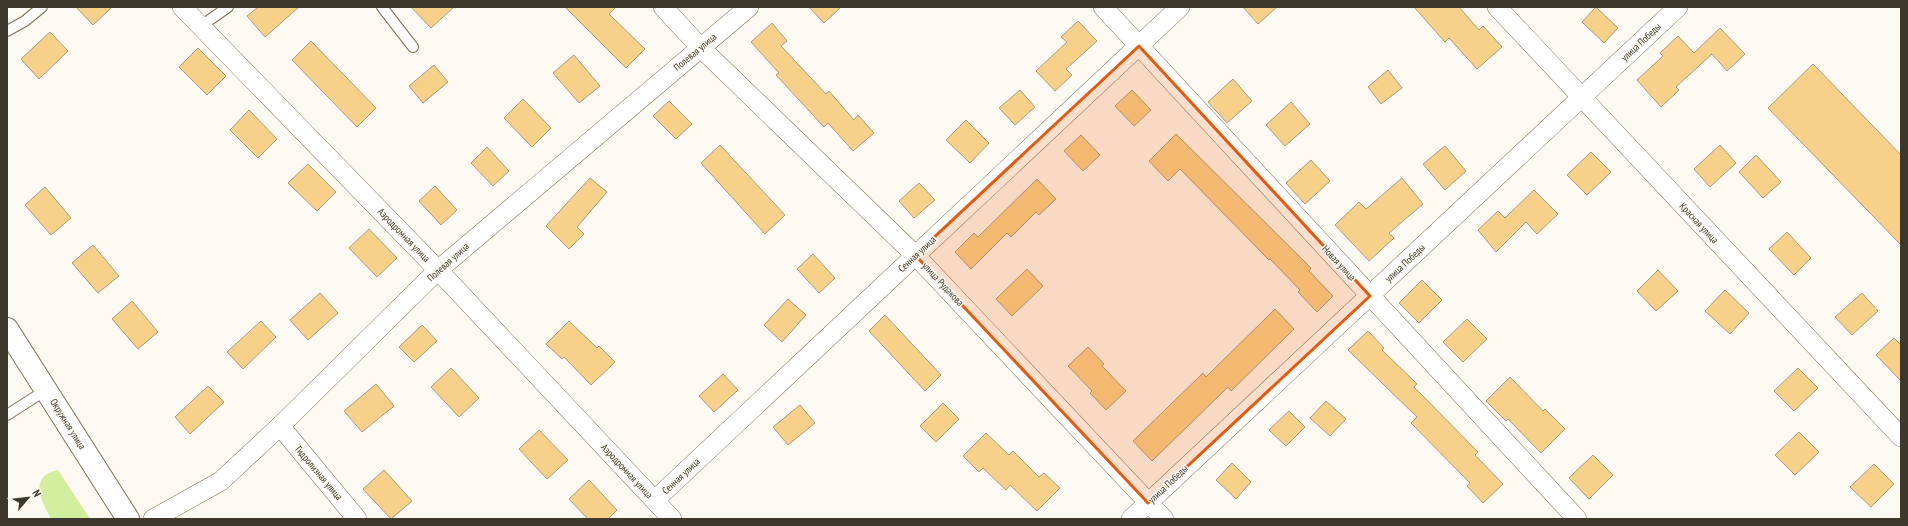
<svg xmlns="http://www.w3.org/2000/svg" width="1908" height="526" font-family="'PT Sans Narrow',sans-serif">
<rect width="100%" height="100%" fill="#fcf9f3"/>
<path fill="#d0ee9c" d="M58 470 90 519H51C41 500 28 477 58 470Z"/>
<g fill="#f7d18a" stroke="#a9997c">
<path d="M76 7H112L93 25Z"/>
<path d="M258 7H299L265 37 247 16Z"/>
<path d="M411 7H454L431 28Z"/>
<path d="M565 7H616L609 14 645 49 626 68Z"/>
<path d="M809 7H841L824 23Z"/>
<path d="M1243 7H1277L1258 24Z"/>
<path d="M1414 7H1459L1479 30 1483 26 1502 47 1477 69 1449 38 1445 42Z"/>
<path d="M1596 7 1618 28 1604 43 1582 22Z"/>
<path d="M1078 21 1097 41 1066 69 1072 75 1055 91 1036 71 1067 42 1061 37Z"/>
<path d="M772 23 787 41 781 46 826 94 829 91 854 120 858 115 874 133 853 151 828 123 824 127 776 75 779 73 751 42Z"/>
<path d="M1720 28 1745 54 1727 71 1712 54 1676 87 1679 90 1661 107 1637 80 1663 56 1660 53 1678 36 1694 53Z"/>
<path d="M50 32 68 51 39 79 21 59Z"/>
<path d="M311 41 376 108 357 127 292 60Z"/>
<path d="M198 48 226 76 207 95 179 67Z"/>
<path d="M574 55 600 86 579 103 553 73Z"/>
<path d="M1813 64 1901 155V245L1768 108Z"/>
<path d="M434 65 448 82 423 103 409 86Z"/>
<path d="M1388 70 1402 88 1381 104 1368 87Z"/>
<path d="M1233 79 1252 101 1227 123 1208 102Z"/>
<path d="M1020 90 1035 107 1015 125 999 108Z"/>
<path d="M1132 90 1151 110 1134 126 1115 106Z"/>
<path d="M523 99 551 128 532 147 504 118Z"/>
<path d="M669 101 692 124 676 139 653 116Z"/>
<path d="M1291 102 1310 124 1285 146 1266 125Z"/>
<path d="M249 110 277 139 258 158 230 130Z"/>
<path d="M966 120 989 143 970 163 946 140Z"/>
<path d="M1176 134 1311 268 1309 271 1333 296 1317 312 1298 292 1300 290 1270 259 1269 260 1180 169 1168 181 1149 161Z"/>
<path d="M1081 135 1100 155 1083 171 1064 151Z"/>
<path d="M720 145 785 215 765 234 701 163Z"/>
<path d="M1720 145 1736 163 1710 187 1694 169Z"/>
<path d="M1445 146 1466 171 1445 190 1423 164Z"/>
<path d="M487 147 509 171 493 186 471 163Z"/>
<path d="M1591 152 1611 172 1587 195 1567 175Z"/>
<path d="M1756 155 1781 182 1763 198 1739 172Z"/>
<path d="M1311 160 1330 181 1305 204 1286 183Z"/>
<path d="M308 164 336 192 317 211 288 183Z"/>
<path d="M590 178 607 192 577 227 584 234 569 249 546 226Z"/>
<path d="M1402 178 1423 204 1389 233 1394 238 1369 261 1335 225 1359 202 1366 209Z"/>
<path d="M1037 179 1056 199 1039 215 1036 212 1011 237 1007 233 971 269 955 252 974 233 978 237Z"/>
<path d="M919 183 935 200 914 218 899 201Z"/>
<path d="M435 186 457 210 441 225 419 201Z"/>
<path d="M45 187 71 218 51 235 25 205Z"/>
<path d="M1534 190 1558 214 1537 234 1526 222 1496 252 1478 230 1498 211 1505 218Z"/>
<path d="M369 229 397 258 377 277 349 248Z"/>
<path d="M1787 232 1811 258 1794 275 1769 249Z"/>
<path d="M93 245 119 276 98 293 72 263Z"/>
<path d="M813 254 835 278 819 293 797 269Z"/>
<path d="M1027 269 1043 286 1012 316 996 299Z"/>
<path d="M1658 270 1678 291 1656 311 1637 291Z"/>
<path d="M1422 280 1442 300 1419 323 1399 303Z"/>
<path d="M1725 290 1749 313 1730 334 1705 311Z"/>
<path d="M320 293 338 313 308 340 290 320Z"/>
<path d="M1862 293 1878 311 1852 335 1835 317Z"/>
<path d="M788 299 806 315 782 342 764 325Z"/>
<path d="M132 301 158 332 138 349 112 319Z"/>
<path d="M1275 309 1294 329 1231 391 1228 387 1152 461 1133 441 1203 373 1206 377Z"/>
<path d="M885 315 941 375 925 391 869 331Z"/>
<path d="M1467 319 1487 339 1463 362 1443 342Z"/>
<path d="M261 321 276 337 243 369 227 352Z"/>
<path d="M569 321 597 348 599 346 615 362 591 385 564 357 562 359 546 344Z"/>
<path d="M422 325 437 341 414 362 399 347Z"/>
<path d="M1368 331 1384 348 1382 350 1417 384 1414 387 1478 452 1475 455 1503 484 1483 503 1467 486 1470 483 1411 423 1417 417 1348 350Z"/>
<path d="M1894 338 1901 345V381L1876 355Z"/>
<path d="M1088 347 1104 364 1102 366 1126 391 1106 410 1090 393 1092 391 1068 366Z"/>
<path d="M451 368 479 398 459 417 431 387Z"/>
<path d="M1798 368 1818 388 1794 411 1774 391Z"/>
<path d="M723 374 738 390 714 412 699 396Z"/>
<path d="M1510 377 1543 411 1545 409 1565 429 1541 453 1508 419 1506 421 1486 401Z"/>
<path d="M376 384 394 406 362 432 344 411Z"/>
<path d="M208 386 224 402 190 434 175 417Z"/>
<path d="M1326 401 1346 419 1330 436 1310 418Z"/>
<path d="M943 403 959 419 936 442 920 426Z"/>
<path d="M800 405 815 423 788 445 773 427Z"/>
<path d="M1289 411 1305 427 1286 446 1269 430Z"/>
<path d="M539 430 568 460 547 479 519 449Z"/>
<path d="M1799 432 1819 452 1795 475 1775 455Z"/>
<path d="M986 433 1009 455 1013 451 1039 477 1044 473 1060 488 1037 511 1010 485 1006 490 983 468 979 472 963 456Z"/>
<path d="M1593 455 1613 475 1589 499 1569 478Z"/>
<path d="M1232 463 1251 482 1236 499 1216 480Z"/>
<path d="M1874 464 1894 484 1871 507 1850 487Z"/>
<path d="M384 470 412 501 391 519 363 489Z"/>
<path d="M589 480 617 510 608 519H588L569 499Z"/>
</g>
<g fill="none" stroke-linecap="round" stroke-linejoin="round">
<g stroke="#807155" stroke-width="12">
<g id="lane">
<path d="M382 7 413 47"/>
<path d="M201 26 228 7"/>
<path d="M7 31 25 21 42 7"/>
<path d="M7 415 46 390"/>
</g>
</g>
<g stroke="#807155" stroke-width="20">
<g id="street">
<path d="M182 7 438 270 672 519"/>
<path d="M663 7 700 47 915 255 1164 519"/>
<path d="M1103 7 1577 519"/>
<path d="M1497 7 1901 437"/>
<path d="M280 426 357 519"/>
<path d="M655 500 1180 7"/>
<path d="M153 519 221 481 280 426 438 270 749 7"/>
<path d="M1131 519 1678 7"/>
</g>
</g>
<g stroke="#807155" stroke-width="24">
<path id="secondary" d="M7 329 128 519"/>
</g>
<use href="#lane" stroke="#fff" stroke-width="10"/>
<use href="#street" stroke="#fff" stroke-width="19"/>
<use href="#secondary" stroke="#fff" stroke-width="22"/>
</g>
<path fill="#e8590c" fill-opacity="0.2" stroke="#e8590c" stroke-width="3" stroke-linejoin="round" d="M1139 46 1370 296 1148 503 915 255Z"/>
<g text-anchor="middle" dominant-baseline="central" stroke-width="3" stroke-linejoin="round" paint-order="stroke">
<g font-size="10" fill="#3e372b" stroke="#fcf9f3">
<text transform="translate(1641 42) rotate(-43)">улица Победы</text>
<text transform="translate(695 52) rotate(-40)">Полевая улица</text>
<text transform="translate(1699 223) rotate(47)">Красная улица</text>
<text transform="translate(404 235) rotate(46)">Аэродромная улица</text>
<text transform="translate(917 254) rotate(-43)">Сенная улица</text>
<text transform="translate(448 262) rotate(-42)">Полевая улица</text>
<text transform="translate(1339 263) rotate(47)">Новая улица</text>
<text transform="translate(1405 263) rotate(-43)">улица Победы</text>
<text transform="translate(943 284) rotate(47)">улица Рудакова</text>
<text transform="translate(68 424) rotate(58)">Окружная улица</text>
<text transform="translate(627 471) rotate(47)">Аэродромная улица</text>
<text transform="translate(319 473) rotate(50)">Гидролизная улица</text>
<text transform="translate(681 476) rotate(-43)">Сенная улица</text>
<text transform="translate(1168 484) rotate(-43)">улица Победы</text>
</g>
</g>
<rect width="1908" height="526" fill="none" stroke="#3e372b" stroke-width="16"/>
<g transform="translate(28 498) rotate(62)" stroke="#fcf9f3" stroke-width="3" paint-order="stroke">
<path d="M0-3L7 15L0 10L-7 15Z" fill="#3e372b"/>
<text y="-6" font-size="11" font-weight="bold" text-anchor="middle" fill="#3e372b">N</text>
</g>
</svg>
